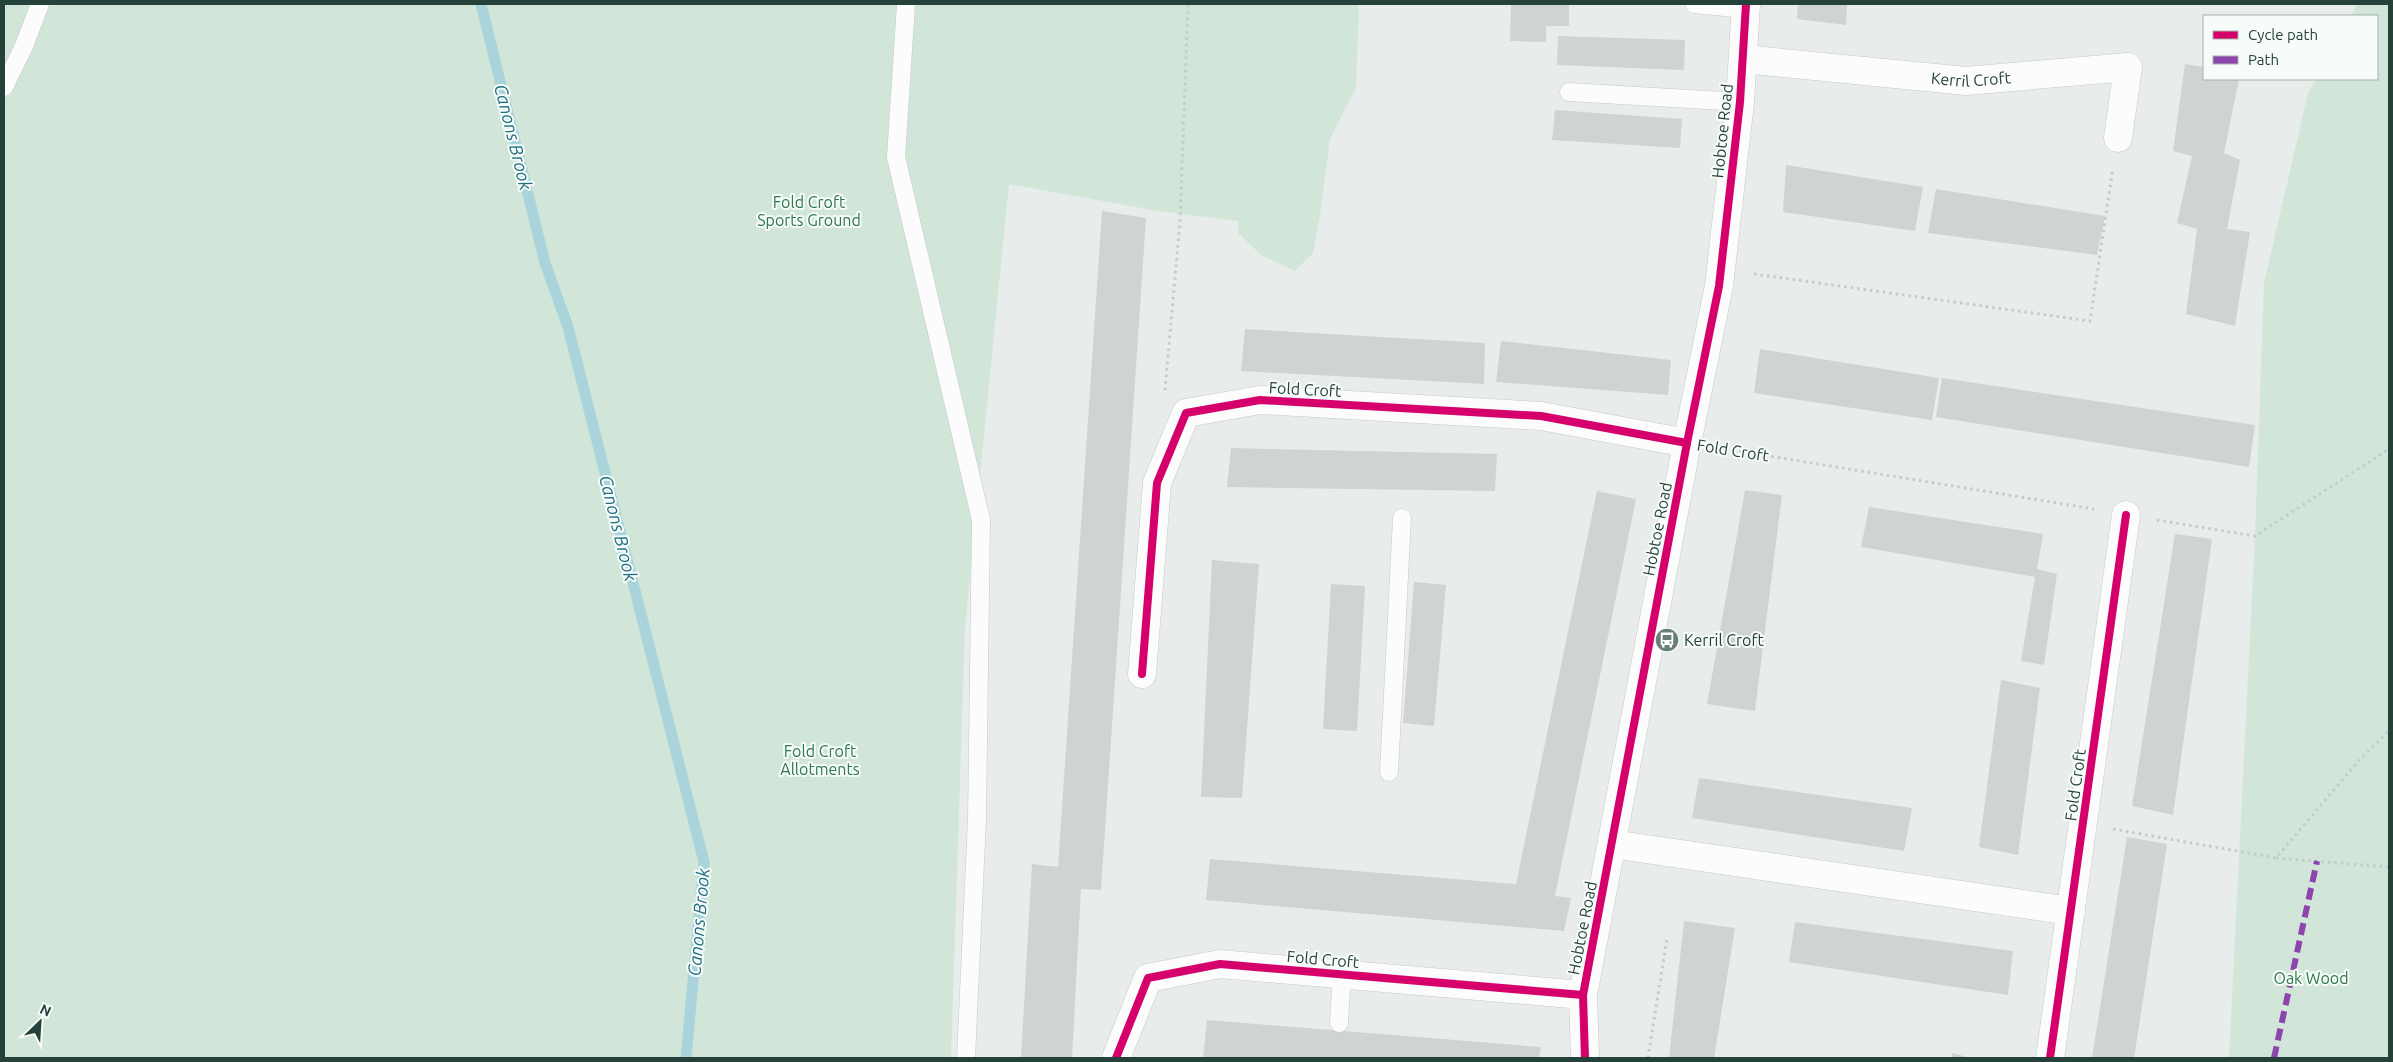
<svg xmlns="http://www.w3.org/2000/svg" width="2393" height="1062" font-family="Ubuntu,sans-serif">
<rect width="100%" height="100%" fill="#e8edeb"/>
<g fill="#d1e6d8">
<path d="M4 4H1359L1356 88 1330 139 1320 215 1313 253 1295 271 1261 255 1238 233V221L1158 211 1009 184 965 627 951 1058H4Z"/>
<path d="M2357 4H2389V1058H2229L2255 536 2264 283 2308 93 2316 79H2377V16H2351Z"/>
</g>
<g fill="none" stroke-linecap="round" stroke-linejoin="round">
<path stroke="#a9d4db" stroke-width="11" d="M481 4 545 263 568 327 704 862 686 1058"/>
</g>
<g fill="#cfd4d2">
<path d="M1511 4H1569V26H1546V42L1510 41Z"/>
<path d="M1798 4H1847L1846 25 1797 19Z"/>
<path d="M1558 36 1685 40 1684 70 1557 65Z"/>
<path d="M2185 64 2204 67V79H2239L2224 153 2240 160 2227 229 2250 232 2235 326 2186 314 2197 229 2177 223 2192 156 2173 151Z"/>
<path d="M1555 110 1682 119 1680 148 1552 140Z"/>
<path d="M1786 165 1923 187 1915 231 1783 212Z"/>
<path d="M1936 189 2105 216 2097 255 1928 233Z"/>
<path d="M1102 211 1146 218 1101 890 1081 889 1072 1058H1021L1032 864 1058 867Z"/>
<path d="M1245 329 1485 343 1484 384 1241 371Z"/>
<path d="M1501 341 1671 360 1668 395 1496 382Z"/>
<path d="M1760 349 1939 378 1932 420 1754 393Z"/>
<path d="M1942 378 2255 425 2249 467 1936 417Z"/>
<path d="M1231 448 1497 454 1495 491 1227 487Z"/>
<path d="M1745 490 1782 495 1755 711 1707 704Z"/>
<path d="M1597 491 1636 499 1555 896 1571 898 1564 931 1206 900 1210 859 1516 884Z"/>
<path d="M1869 507 2043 534 2037 569 2057 574 2044 665 2021 661 2035 577 1861 547Z"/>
<path d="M2175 534 2212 539 2173 815 2132 806Z"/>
<path d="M1212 560 1259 564 1242 798 1201 797Z"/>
<path d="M1414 582 1446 585 1434 726 1403 723Z"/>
<path d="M1331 584 1365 586 1357 731 1323 729Z"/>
<path d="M2001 680 2040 688 2018 855 1979 847Z"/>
<path d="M1699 778 1912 808 1904 851 1692 818Z"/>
<path d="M2127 837 2167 844 2134 1058H2092Z"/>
<path d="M1684 921 1735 928 1714 1058H1669Z"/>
<path d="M1795 922 2013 951 2008 995 1789 962Z"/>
<path d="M1207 1020 1541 1047 1539 1058H1203Z"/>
<path d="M1952 1053 1971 1058H1952Z"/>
</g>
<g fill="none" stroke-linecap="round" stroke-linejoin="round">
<g stroke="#c5cac8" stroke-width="19">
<g id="service">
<path d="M906 4 896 157 981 520 977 819 966 1058"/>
<path d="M1694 4 1746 9"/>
<path d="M4 87 24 46 40 4"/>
<path d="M1569 92 1740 102"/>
<path d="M1389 772 1402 518"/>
<path d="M1339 1023 1342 974"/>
</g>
</g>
<g stroke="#c5cac8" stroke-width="29">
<g id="minor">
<path id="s1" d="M1743 59 1966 81 2128 67 2118 138"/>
<path d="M1142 674 1157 483 1186 413 1260 400 1541 416 1687 443"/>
<path d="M1612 844 2071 911"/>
<path d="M1116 1058 1148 978 1220 964 1583 995"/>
<path d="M1585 1058 1583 995 1687 443 1719 286 1740 102 1746 4"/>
<path d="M2050 1058 2126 515"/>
</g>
</g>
<g stroke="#c3ccca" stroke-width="3" stroke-dasharray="2.5 4" stroke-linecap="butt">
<path d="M1754 274 2090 321 2113 168"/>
<path d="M1165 390 1180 221 1188 4"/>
<path d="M1720 448 2094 509"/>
<path d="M2157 520 2255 536 2389 449"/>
<path d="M2113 829 2276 858 2362 757 2389 731"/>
<path d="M2276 858 2389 867"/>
<path d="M1648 1058 1667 938"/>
</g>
<use href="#service" stroke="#fcfcfc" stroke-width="18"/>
<use href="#minor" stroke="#fcfcfc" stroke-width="28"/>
<path stroke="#8e44ad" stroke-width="6" stroke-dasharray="12 6" stroke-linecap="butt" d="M2274 1058 2317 861"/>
<g stroke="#f7fbf9" stroke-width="11">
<g id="cycleway">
<path d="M1142 674 1157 483 1186 413 1260 400 1541 416 1687 443"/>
<path d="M1116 1058 1148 978 1220 964 1583 995"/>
<path d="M1585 1058 1583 995 1687 443 1719 286 1740 102 1746 4"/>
<path d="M2050 1058 2126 515"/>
</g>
</g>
<use href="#cycleway" stroke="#d6006c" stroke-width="8"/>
</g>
<defs>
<g id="bus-disc" transform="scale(1.25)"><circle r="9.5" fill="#697e78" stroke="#f7fbf9"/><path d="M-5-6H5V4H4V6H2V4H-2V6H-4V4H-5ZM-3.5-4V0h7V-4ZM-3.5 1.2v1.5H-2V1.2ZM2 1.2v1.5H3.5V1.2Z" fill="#fff"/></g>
</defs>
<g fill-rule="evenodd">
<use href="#bus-disc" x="1667" y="640"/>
</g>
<g text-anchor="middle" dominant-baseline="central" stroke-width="4" stroke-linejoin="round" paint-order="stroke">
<g font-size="16" fill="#24423a" stroke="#f7fbf9">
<text stroke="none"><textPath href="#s1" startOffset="229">Kerril Croft</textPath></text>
<text transform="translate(1722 131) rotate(-84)">Hobtoe Road</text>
<text transform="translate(1305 389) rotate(3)">Fold Croft</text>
<text transform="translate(1733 450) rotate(9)">Fold Croft</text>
<text transform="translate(1657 529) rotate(-79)">Hobtoe Road</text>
<text transform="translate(2075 785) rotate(-82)">Fold Croft</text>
<text transform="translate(1582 928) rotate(-79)">Hobtoe Road</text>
<text transform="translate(1323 959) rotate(5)">Fold Croft</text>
</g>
<g font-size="16" fill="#2d7a4b" stroke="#f7fbf9">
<text x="809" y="202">Fold Croft<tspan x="809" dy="18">Sports Ground</tspan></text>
<text x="820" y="751">Fold Croft<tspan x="820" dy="18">Allotments</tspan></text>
<text x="2311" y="978">Oak Wood</text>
</g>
<g font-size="16" fill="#24423a" stroke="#f7fbf9" text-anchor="start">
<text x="1684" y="640">Kerril Croft</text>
</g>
<g font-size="18" font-style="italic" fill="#1c6f80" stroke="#f7fbf9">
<text transform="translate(514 137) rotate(76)">Canons Brook</text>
<text transform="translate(619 528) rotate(76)">Canons Brook</text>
<text transform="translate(698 922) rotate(-85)">Canons Brook</text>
</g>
</g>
<rect width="2393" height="1062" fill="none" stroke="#24423a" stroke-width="10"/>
<rect x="2203" y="15" width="175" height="65" fill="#f7fbf9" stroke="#a3b1ad"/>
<rect x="2213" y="31" width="25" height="8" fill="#d6006c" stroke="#a3b1ad"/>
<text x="2248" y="40" font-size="15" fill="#24423a">Cycle path</text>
<rect x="2213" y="56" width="25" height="8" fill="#8e44ad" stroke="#a3b1ad"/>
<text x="2248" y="65" font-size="15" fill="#24423a">Path</text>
<g transform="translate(40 1022) rotate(25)" stroke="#f7fbf9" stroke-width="4" paint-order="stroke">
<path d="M0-4L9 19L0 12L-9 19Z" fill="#24423a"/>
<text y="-8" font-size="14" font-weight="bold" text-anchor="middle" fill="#24423a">N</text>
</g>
</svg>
